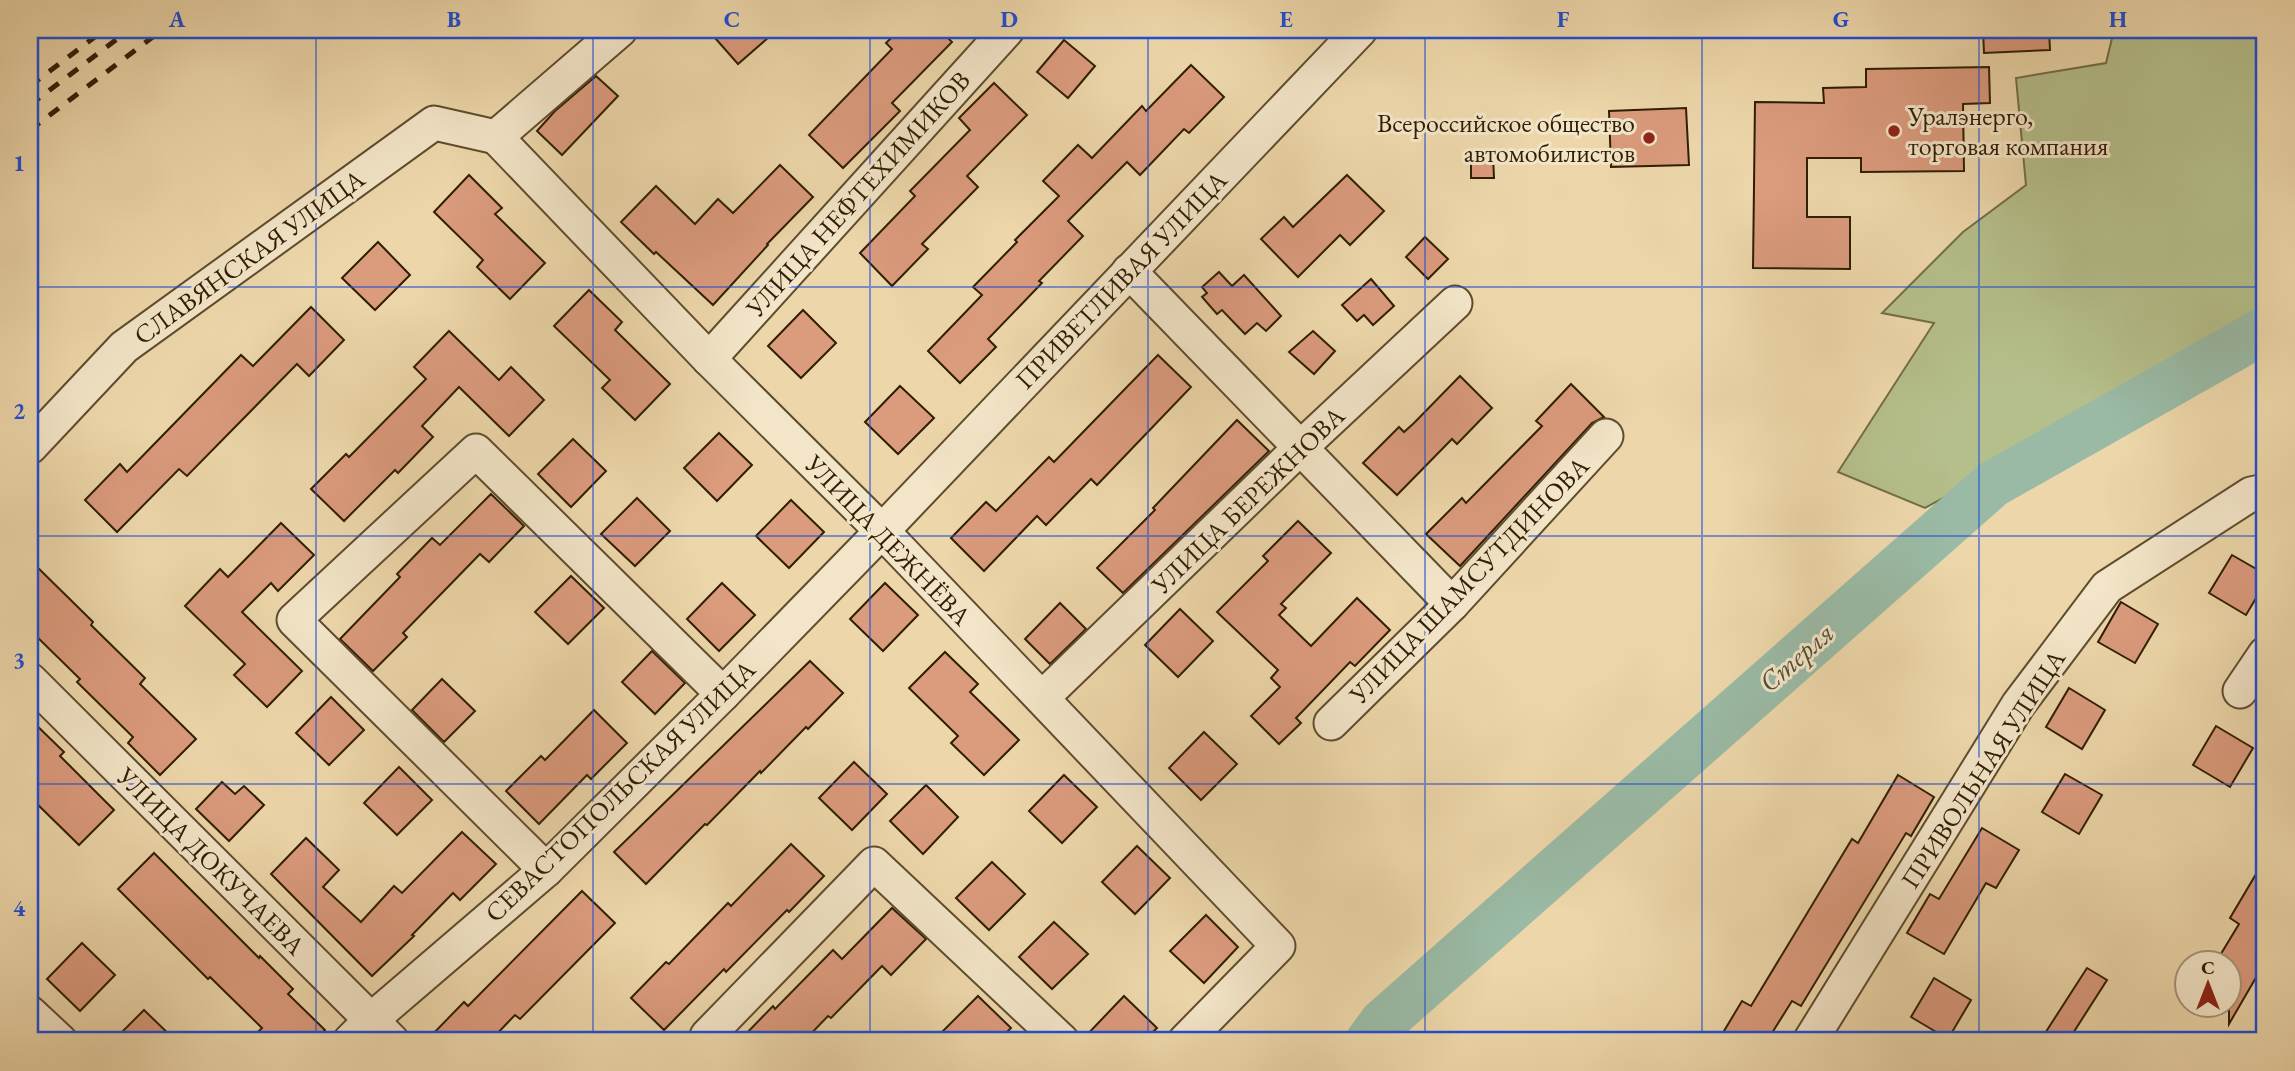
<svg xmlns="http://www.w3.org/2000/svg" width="2295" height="1071" font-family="'EB Garamond',serif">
<rect width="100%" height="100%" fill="#edd7aa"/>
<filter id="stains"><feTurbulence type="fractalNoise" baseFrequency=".00286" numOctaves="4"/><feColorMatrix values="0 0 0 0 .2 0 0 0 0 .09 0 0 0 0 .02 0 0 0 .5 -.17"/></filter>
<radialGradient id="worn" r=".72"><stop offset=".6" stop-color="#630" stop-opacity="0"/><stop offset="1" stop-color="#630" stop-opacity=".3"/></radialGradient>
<path fill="#b5bf8b" stroke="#726e48" stroke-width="2" d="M2114 30H2261L2265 33V313L1991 472 1925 508 1838 472 1934 323 1882 313 1963 232 2026 185 2016 78 2106 63Z"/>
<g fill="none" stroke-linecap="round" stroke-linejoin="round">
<path stroke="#9abaa5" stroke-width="47" d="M1369 1041 1383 1022 1993 484 2265 330"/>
</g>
<g fill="#db9b7d" stroke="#2f1e04" stroke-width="2">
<path d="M708 30H777L738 64Z"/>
<path d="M899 30H940L952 42 892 103 900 111 843 168 809 135 892 49 886 43Z"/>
<path d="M1983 30H2049L2050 50 1984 53Z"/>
<path d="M1064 40 1095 66 1068 98 1037 72Z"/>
<path d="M1191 65 1224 97 1189 133 1184 129 1140 175 1127 162 1068 221 1083 236 1039 281 1042 283 988 339 996 347 960 383 928 351 982 295 973 287 1017 242 1015 240 1059 196 1043 181 1078 145 1092 158 1142 106 1146 111Z"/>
<path d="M1989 67 1990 103 1963 104 1964 171 1861 172V158H1807V217H1850V269L1753 268 1755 102 1824 103 1823 88 1866 87V69Z"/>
<path d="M596 76 618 96 562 155 537 131 555 111Z"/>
<path d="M994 83 1027 115 967 176 978 187 922 244 928 249 892 286 860 253 915 196 910 191 970 130 959 118Z"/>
<path d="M1686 108 1689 165 1611 167 1609 111Z"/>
<path d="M1493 156 1494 178H1471V157Z"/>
<path d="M780 165 813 197 767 244 768 245 713 305 656 252 654 254 621 222 656 186 695 224 718 199 733 213Z"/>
<path d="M469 175 502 208 495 214 545 263 510 299 477 267 483 260 434 212Z"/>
<path d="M1347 175 1384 211 1350 245 1340 235 1298 277 1261 239 1284 217 1293 227Z"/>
<path d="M1425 237 1448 259 1428 279 1406 257Z"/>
<path d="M378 242 410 275 375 310 342 278Z"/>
<path d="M1219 272 1232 286 1244 275 1281 316 1266 331 1257 323 1245 334 1222 310 1217 314 1202 297 1207 293 1202 287Z"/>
<path d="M1371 279 1394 306 1373 325 1364 315 1357 321 1342 305Z"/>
<path d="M589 290 622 322 615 330 670 384 635 420 602 388 610 380 554 326Z"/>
<path d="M311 307 344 340 309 376 297 364 187 476 179 469 117 532 85 500 120 464 127 472 241 355 253 366Z"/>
<path d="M803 310 836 343 801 378 768 346Z"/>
<path d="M449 331 499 380 511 367 544 400 509 436 459 387 422 426 433 437 398 473 395 470 344 521 311 489 346 454 349 457 426 379 414 367Z"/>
<path d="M1313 331 1335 351 1314 374 1289 352Z"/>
<path d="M1158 355 1191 387 1097 485 1091 479 1046 525 1037 516 984 571 951 538 986 502 996 511 1049 457 1054 462Z"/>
<path d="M1460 376 1492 408 1457 444 1452 439 1397 495 1363 463 1399 427 1404 432 1414 423Z"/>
<path d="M1571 384 1604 417 1592 423 1460 566 1426 534 1462 498 1466 503 1542 426 1536 421Z"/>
<path d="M900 386 934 418 898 454 865 422Z"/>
<path d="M1237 420 1269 451 1123 593 1097 568 1155 510 1153 508Z"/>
<path d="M719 433 752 465 717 501 684 468Z"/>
<path d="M573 439 606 471 571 507 538 474Z"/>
<path d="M491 494 524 526 489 562 480 554 403 633 407 637 373 671 340 639 400 577 397 574 432 538 440 545Z"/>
<path d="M637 498 670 531 635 566 601 534Z"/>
<path d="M791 500 824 532 789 568 756 536Z"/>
<path d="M1298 521 1331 553 1281 604 1286 608 1279 615 1311 646 1357 598 1390 630 1355 666 1350 662 1296 718 1301 723 1279 744 1251 716 1280 687 1271 678 1278 670 1217 612 1268 561 1263 556Z"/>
<path d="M281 523 314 555 278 591 271 583 242 612 302 671 267 707 234 675 245 664 185 606 220 569 228 577Z"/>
<path d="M2232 555 2265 574V583L2246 615 2209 593Z"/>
<path d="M30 560 93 622 91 625 145 678 140 684 196 739 160 775 128 743 133 737 77 682 80 679 30 630Z"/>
<path d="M571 576 604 608 568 644 535 612Z"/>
<path d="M722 583 755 615 719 651 687 619Z"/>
<path d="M885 583 918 615 883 651 850 619Z"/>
<path d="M2121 602 2158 624 2135 663 2098 642Z"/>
<path d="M1060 603 1086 629 1050 664 1025 639Z"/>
<path d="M1180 609 1213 641 1178 677 1145 645Z"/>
<path d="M652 651 685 683 655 714 622 682Z"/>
<path d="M945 652 978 684 970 692 1019 740 984 775 951 743 958 736 909 688Z"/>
<path d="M810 661 843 693 808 729 806 727 761 773 760 771 707 825 705 824 646 884 614 852Z"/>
<path d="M442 679 475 711 444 742 412 710Z"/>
<path d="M2069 688 2105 710 2082 749 2046 727Z"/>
<path d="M331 697 364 730 329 765 296 733Z"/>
<path d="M594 710 627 743 591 779 587 775 539 824 506 791 541 756 545 760Z"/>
<path d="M30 719 64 752 60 756 114 810 79 845 30 797Z"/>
<path d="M2216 726 2253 748 2230 787 2193 765Z"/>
<path d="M1204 732 1237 764 1201 800 1169 768Z"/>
<path d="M854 762 887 794 852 830 819 798Z"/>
<path d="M399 767 432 800 397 835 364 803Z"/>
<path d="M2065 774 2102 795 2079 834 2042 812Z"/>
<path d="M1064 775 1097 807 1062 843 1029 811Z"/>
<path d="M1898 775 1934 797 1911 836 1906 833 1801 1006 1792 1001 1767 1041H1718L1742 1001 1751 1006 1852 839 1858 843Z"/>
<path d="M222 782 235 794 244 786 264 805 229 841 196 809Z"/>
<path d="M926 785 958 817 923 854 890 821Z"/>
<path d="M1982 828 2019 850 1996 888 1986 883 1944 954 1907 933 1930 894 1939 899Z"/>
<path d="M462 832 496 864 460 900 453 893 412 935 414 936 372 976 271 874 306 838 339 870 323 887 361 922 394 886 402 893Z"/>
<path d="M791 844 824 876 789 912 787 910 726 972 724 969 664 1030 631 998 666 962 669 964 728 903 731 906Z"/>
<path d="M1137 846 1170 878 1135 914 1102 882Z"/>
<path d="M154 853 259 958 260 956 293 989 288 994 325 1030 314 1041H249L262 1028 210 977 208 979 118 889Z"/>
<path d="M2265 859V962L2229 1024V962H2216L2239 924 2230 918Z"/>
<path d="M992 862 1025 894 989 930 956 898Z"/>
<path d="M582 891 615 923 520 1019 515 1015 490 1041H426L464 1002 468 1006Z"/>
<path d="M892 908 926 939 891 975 882 966 831 1018 828 1016 804 1041H739L773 1006 775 1009 833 950 842 959Z"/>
<path d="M1206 915 1238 947 1204 983 1170 951Z"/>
<path d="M1054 922 1088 954 1052 989 1019 957Z"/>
<path d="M82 943 115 975 80 1011 47 979Z"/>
<path d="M2087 968 2107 980 2068 1041H2040Z"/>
<path d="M1934 978 1971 1000 1948 1039 1911 1017Z"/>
<path d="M978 996 1011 1028 998 1041H933Z"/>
<path d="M1124 996 1157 1028 1144 1041H1081Z"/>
<path d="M144 1010 176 1041H113Z"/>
</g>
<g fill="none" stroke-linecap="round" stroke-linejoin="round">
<g stroke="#5e4c2e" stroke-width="37">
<g id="minor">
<path d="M496 137 709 359 882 531 1278 946 1185 1041"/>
<path d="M496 137 620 30"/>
<path d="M1129 271 1452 604"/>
<path d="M709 359 1007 30"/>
<path d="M30 447 124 347 434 123 496 137"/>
<path d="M30 680 392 1041"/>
<path d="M2240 691 2265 654"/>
<path d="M1042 698 1300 448 1455 303"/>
<path d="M1331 723 1452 604 1606 436"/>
<path d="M546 870 294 620 476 451 723 694"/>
<path d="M30 1013 60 1041"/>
<path d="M350 1041 371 1020 546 870 723 694 882 531 1360 30"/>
<path d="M713 1041 707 1036 874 864 1062 1041"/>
<path d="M1810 1041 2018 705 2107 587 2251 494 2265 491"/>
</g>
</g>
<use href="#minor" stroke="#f3e5c8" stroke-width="33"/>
<g stroke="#2f1e04" stroke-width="5" stroke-dasharray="12 12" stroke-linecap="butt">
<path d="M30 86 104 30"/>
<path d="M30 105 129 30"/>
<path d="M30 130 162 30"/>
</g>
</g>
<path fill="none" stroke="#1d4ed8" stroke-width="2" stroke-opacity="0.55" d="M316 30V1041M593 30V1041M870 30V1041M1148 30V1041M1425 30V1041M1702 30V1041M1979 30V1041M30 287H2265M30 536H2265M30 784H2265"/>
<g fill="#8f2418" stroke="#f3e5c8" stroke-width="2.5">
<circle cx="1894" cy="131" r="7"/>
<circle cx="1649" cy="138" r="7"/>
</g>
<g text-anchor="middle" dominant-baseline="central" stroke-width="6" stroke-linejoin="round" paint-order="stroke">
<g font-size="26" fill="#2f1e04" stroke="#f3e5c8" text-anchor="start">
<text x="1908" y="116">Уралэнерго,<tspan x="1908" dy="30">торговая компания</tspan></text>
<text x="1635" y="123" text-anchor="end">Всероссийское общество<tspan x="1635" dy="30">автомобилистов</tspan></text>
</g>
<g font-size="26" fill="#2f1e04" stroke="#f3e5c8">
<text transform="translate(858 194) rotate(-48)">УЛИЦА НЕФТЕХИМИКОВ</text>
<text transform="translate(249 257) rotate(-36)">СЛАВЯНСКАЯ УЛИЦА</text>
<text transform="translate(1121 280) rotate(-46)">ПРИВЕТЛИВАЯ УЛИЦА</text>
<text transform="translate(1248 500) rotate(-44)">УЛИЦА БЕРЕЖНОВА</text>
<text transform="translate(888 540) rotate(46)">УЛИЦА ДЕЖНЁВА</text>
<text transform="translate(1469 580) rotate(-46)">УЛИЦА ШАМСУТДИНОВА</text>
<text transform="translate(1983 769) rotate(-57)">ПРИВОЛЬНАЯ УЛИЦА</text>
<text transform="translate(620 791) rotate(-44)">СЕВАСТОПОЛЬСКАЯ УЛИЦА</text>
<text transform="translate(211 861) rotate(45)">УЛИЦА ДОКУЧАЕВА</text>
</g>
<g font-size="28" font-style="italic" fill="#4f4d34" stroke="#f3e5c8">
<text transform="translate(1796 657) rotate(-41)">Стерля</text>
</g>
</g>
<rect width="2295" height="1071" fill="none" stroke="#edd7aa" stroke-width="77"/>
<g transform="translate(2208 984)"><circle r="33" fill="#f3e5c8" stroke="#a5957a" stroke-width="2"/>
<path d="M0-5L12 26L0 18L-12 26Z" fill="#8f2418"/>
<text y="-10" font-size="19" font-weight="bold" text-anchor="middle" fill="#2f1e04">С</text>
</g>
<rect x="38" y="38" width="2218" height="994" fill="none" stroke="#1d4ed8" stroke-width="2.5"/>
<g font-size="23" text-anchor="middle" font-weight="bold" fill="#1d4ed8">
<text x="177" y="27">A</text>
<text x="454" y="27">B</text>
<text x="732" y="27">C</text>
<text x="1009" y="27">D</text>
<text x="1286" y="27">E</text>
<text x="1563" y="27">F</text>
<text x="1841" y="27">G</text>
<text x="2118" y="27">H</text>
<text x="19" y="171">1</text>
<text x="19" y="419">2</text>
<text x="19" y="668">3</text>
<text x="19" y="916">4</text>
</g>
<rect width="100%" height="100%" filter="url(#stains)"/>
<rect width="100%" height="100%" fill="url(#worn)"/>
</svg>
